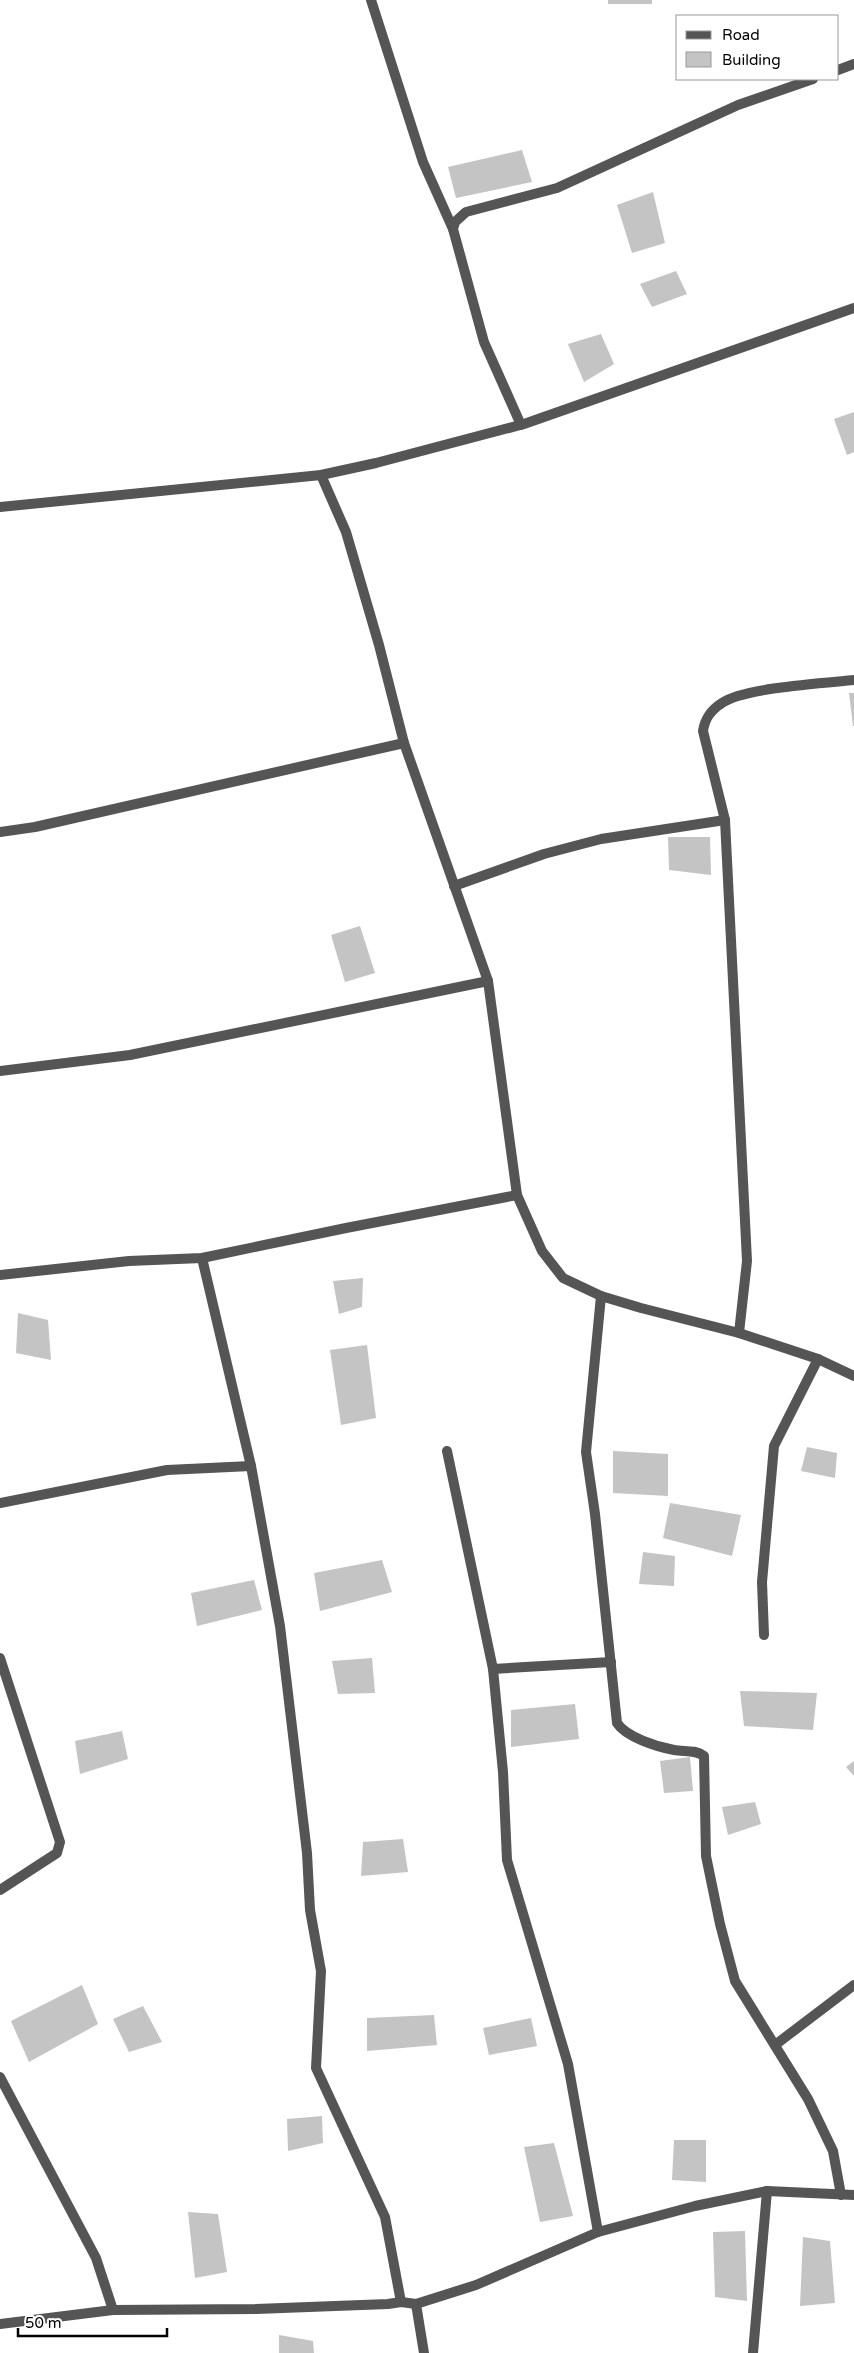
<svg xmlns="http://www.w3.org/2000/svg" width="854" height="2353" font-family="'Varela Round',sans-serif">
<rect width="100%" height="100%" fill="#fff"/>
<g fill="#c4c4c4">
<rect x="608" y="0" width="44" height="4"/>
<path d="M522 150 532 182 456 198 448 167Z"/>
<path d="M653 192 665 243 632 253 617 205Z"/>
<path d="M676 271 687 294 652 307 640 284Z"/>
<path d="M601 334 614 364 584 382 568 344Z"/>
<path d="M854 412V452L847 455 834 419Z"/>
<path d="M849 693H854V726H853Z"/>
<path d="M668 837H710L711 875 669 870Z"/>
<path d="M360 926 375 973 345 982 331 935Z"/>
<path d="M363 1278 362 1307 339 1314 333 1281Z"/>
<path d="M18 1313 48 1320 51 1360 16 1353Z"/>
<path d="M367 1345 376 1418 341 1425 330 1350Z"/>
<path d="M807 1447 837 1453 835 1478 801 1471Z"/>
<path d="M613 1451 668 1454V1496L613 1493Z"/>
<path d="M670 1503 741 1515 732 1556 663 1538Z"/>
<path d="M643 1552 675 1556 674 1586 639 1584Z"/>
<path d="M382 1560 392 1592 320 1611 314 1573Z"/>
<path d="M254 1580 262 1610 197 1626 191 1593Z"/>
<path d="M372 1658 375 1693 338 1694 332 1661Z"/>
<path d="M740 1691 817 1693 813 1730 744 1726Z"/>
<path d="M575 1704 579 1739 511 1747V1710Z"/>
<path d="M122 1731 128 1759 80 1774 75 1741Z"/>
<path d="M690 1757 693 1791 664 1793 660 1761Z"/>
<path d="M854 1761V1776L846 1767Z"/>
<path d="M755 1802 761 1824 728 1835 722 1807Z"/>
<path d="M403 1839 408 1872 361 1876 363 1842Z"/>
<path d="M82 1985 98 2024 29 2062 11 2021Z"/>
<path d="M143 2006 162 2042 129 2052 113 2019Z"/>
<path d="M434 2015 437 2045 367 2051V2018Z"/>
<path d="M531 2018 537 2046 489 2055 483 2028Z"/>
<path d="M322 2116 323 2143 288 2151 287 2119Z"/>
<path d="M674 2140H706V2182L672 2180Z"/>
<path d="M554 2143 573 2216 540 2222 524 2147Z"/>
<path d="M188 2212 218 2214 227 2272 195 2278Z"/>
<path d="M745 2231 747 2301 715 2297 713 2232Z"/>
<path d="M803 2237 830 2241 835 2303 800 2306Z"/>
<path d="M279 2335 313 2341 314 2353H279Z"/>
</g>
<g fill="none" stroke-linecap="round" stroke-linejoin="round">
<g stroke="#555" stroke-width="10">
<path d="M371 0 423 162 453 229"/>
<path d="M838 70 854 64"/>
<path d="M521 425 484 342 453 229 455 222 466 212 557 188 738 105 813 79"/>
<path d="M321 475 346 532 379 645 404 743 488 981 517 1195 542 1251 563 1278 601 1296 641 1308 739 1333 818 1359 854 1376"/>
<path d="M0 507 321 475 376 463 524 424 854 308"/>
<path d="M0 832 35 827 404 743"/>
<path d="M454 886 544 854 601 839 725 820"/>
<path d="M0 1071 130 1055 488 981"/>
<path d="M202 1258 251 1466 280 1626 307 1853 310 1910 321 1971 316 2068 385 2217 401 2302"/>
<path d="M0 1275 129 1261 202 1258 346 1228 517 1195"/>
<path d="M601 1296 586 1452 595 1514 617 1723C626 1737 657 1747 674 1750 684 1752 695 1749 704 1756L706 1856 720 1924 735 1981 808 2099 833 2151 841 2195"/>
<path d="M739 1333 747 1261 725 820 703 731C705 718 711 710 722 703 743 688 824 683 854 680"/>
<path d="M447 1451 493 1669"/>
<path d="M0 1503 167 1470 251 1466"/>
<path d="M764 1635 762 1582 774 1446 818 1359"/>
<path d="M0 1658 60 1842 57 1853 0 1890"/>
<path d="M775 2045 854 1985"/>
<path d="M0 2077 96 2258 113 2310"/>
<path d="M598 2232 568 2064 507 1860 503 1772 493 1669 611 1662"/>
<path d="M416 2304 424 2353"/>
<path d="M0 2324 113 2310 256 2309 388 2304 401 2302 416 2304 476 2285 598 2232 695 2206 767 2191 854 2195"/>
<path d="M753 2353 767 2191"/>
</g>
</g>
<rect x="676" y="15" width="162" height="65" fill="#ffffff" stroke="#999999"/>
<rect x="686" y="31" width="25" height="8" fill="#555555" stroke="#999999"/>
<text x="722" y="40" font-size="15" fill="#000000">Road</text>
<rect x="686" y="52" width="25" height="15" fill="#c4c4c4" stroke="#999999"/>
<text x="722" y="65" font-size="15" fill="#000000">Building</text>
<path d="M18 2328v8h149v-8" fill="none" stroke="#000000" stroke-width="2.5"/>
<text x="25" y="2328" font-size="15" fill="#000000" stroke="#ffffff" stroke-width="4" paint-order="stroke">50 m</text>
</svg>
